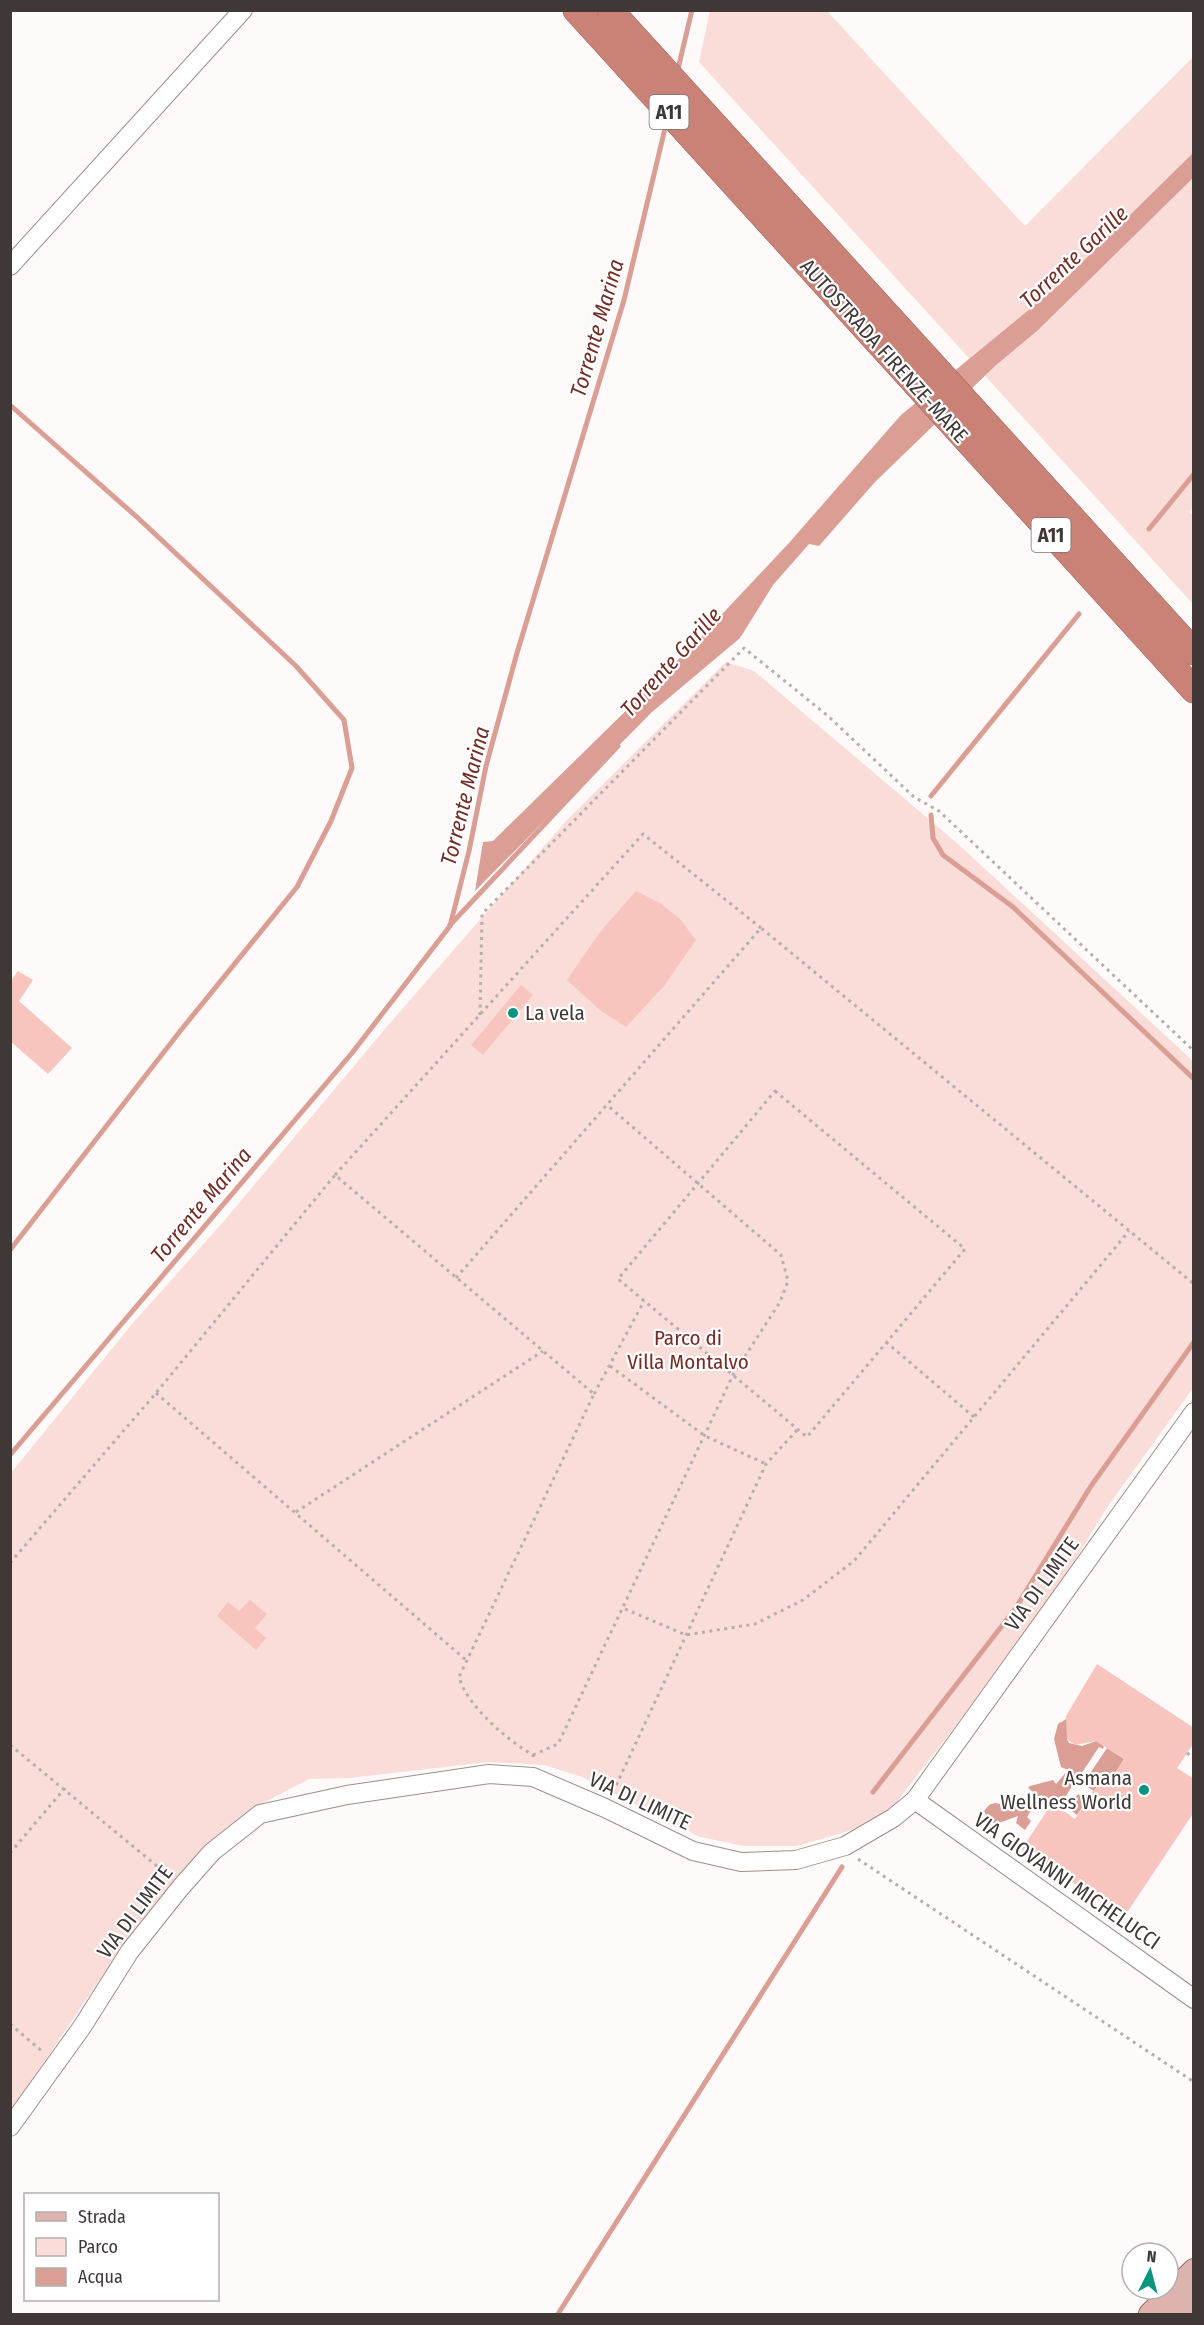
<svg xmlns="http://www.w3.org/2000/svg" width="1204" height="2325" font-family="'Fira Sans Condensed',sans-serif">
<rect width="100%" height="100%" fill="#fdfaf9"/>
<g fill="#faddd9">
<path d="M710 11H827L1025 226 1193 57 1194 506 1189 512 1194 517 1193 604 699 62Z"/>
<path d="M726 662 754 671 958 844 1193 1061V1388L1106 1509 1044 1611 889 1812 852 1830 797 1846H744L700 1837 582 1777 544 1765 489 1762 349 1778 309 1779 255 1807 206 1844 125 1942 11 2111V1473L132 1324 224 1221 390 1023 567 820Z"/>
</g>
<g fill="#da9e95">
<path d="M1193 153V178L1038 330 995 366 875 482 819 546 809 544 773 585 740 638 652 712 475 891 483 842 493 841 694 644 788 544 901 415 1059 285Z"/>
<path d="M1068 1718 1067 1739 1069 1743 1082 1746 1096 1741 1104 1746 1103 1749 1099 1747 1077 1780 1071 1782V1788L1059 1806 1041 1795 1027 1817 1031 1821 1025 1830 1016 1823 1018 1816 996 1824 990 1822 984 1811 989 1805 995 1803 1020 1808 1033 1792 1028 1788 1030 1786 1053 1780 1056 1784 1068 1770 1061 1767 1054 1739 1058 1724Z"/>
<path d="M1107 1748 1124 1759 1110 1781 1103 1777 1094 1791 1083 1784Z"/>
<path d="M1078 1794 1087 1800 1077 1815 1068 1808Z"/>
</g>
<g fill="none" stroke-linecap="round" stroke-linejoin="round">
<g stroke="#da9e95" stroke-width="5">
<path d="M677 73 692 10"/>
<path d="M10 405 138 518 296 666 344 720 352 768 331 821 297 887 181 1030 10 1250"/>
<path d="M1149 529 1194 474"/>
<path d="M931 796 1079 614"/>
<path d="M931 815 933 838 943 855 1013 907 1194 1079"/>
<path d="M450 925 618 746"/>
<path d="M10 1455 352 1053 450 926 469 851 486 766 517 653 624 300 667 120"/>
<path d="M873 1792 1015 1609 1091 1486 1194 1342"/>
<path d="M558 2314 842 1867"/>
</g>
</g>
<g fill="#f7c5bd">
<path d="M636 891 660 903 680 919 696 940 664 986 626 1027 601 1011 567 980 600 932Z"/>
<path d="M18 971 33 980 19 1001 72 1048 48 1074 10 1041V982Z"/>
<path d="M521 985 533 995 483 1055 471 1045Z"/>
<path d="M250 1600 267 1614 255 1628 266 1638 256 1650 217 1616 228 1602 239 1611Z"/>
<path d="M1097 1664 1194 1728V1743L1177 1768 1194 1779V1812L1124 1917 1022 1849 1052 1803 1075 1819 1100 1781 1107 1785 1124 1759 1096 1741 1075 1745 1067 1739 1066 1716Z"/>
</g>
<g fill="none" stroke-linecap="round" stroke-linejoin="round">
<g stroke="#9e8e8c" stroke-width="20">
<g id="minor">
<path d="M10 266 243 10"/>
<path d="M915 1800 1194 1999"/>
<path d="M10 2127 82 2027 130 1951 181 1887 212 1852 260 1814 347 1795 489 1774 533 1777 605 1808 693 1851 741 1862 796 1860 845 1846 893 1818 915 1800 1194 1412"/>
</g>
</g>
<g stroke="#996760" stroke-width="24">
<g id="major">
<path d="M1150 2314 1194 2270"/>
<path d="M1175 2314 1194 2295"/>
</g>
</g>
<g stroke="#996760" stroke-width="27">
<g id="highway">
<path d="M576 10 1194 690"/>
<path d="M610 10 1194 652"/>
</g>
</g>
<g stroke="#b5b0af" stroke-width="3" stroke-dasharray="3 4.5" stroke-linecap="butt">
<path d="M480 1015 482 914 744 648 828 716 914 797 939 811 1194 1051"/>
<path d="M775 1091 965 1249 807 1437 618 1279Z"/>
<path d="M335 1175 643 834 761 928"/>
<path d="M456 1278 761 928 1194 1284"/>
<path d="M886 1342 974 1417"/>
<path d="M610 1366 705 1436 766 1464"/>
<path d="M156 1393 466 1660"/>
<path d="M594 1394 644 1301"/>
<path d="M296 1512 543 1351"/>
<path d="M10 1563 156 1393 335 1175 594 1394 459 1677C467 1706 507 1740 533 1755V1759"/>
<path d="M625 1609 686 1635 755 1624 803 1600 854 1561 1129 1231"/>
<path d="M10 1745 169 1876"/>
<path d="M1187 1753 1194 1758"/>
<path d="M533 1755 558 1744 733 1375 780 1302 788 1281 781 1255 607 1105"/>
<path d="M613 1792 766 1464 798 1429"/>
<path d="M10 1853 65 1788"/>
<path d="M858 1859 1194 2082"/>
<path d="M10 2024 43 2052"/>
</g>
<use href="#minor" stroke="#fff" stroke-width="18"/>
<use href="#major" stroke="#dfb3ad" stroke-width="22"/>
<use href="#highway" stroke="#ca8176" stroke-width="26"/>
</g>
<g fill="#0a9480" stroke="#fff" stroke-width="2">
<circle cx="513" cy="1013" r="6"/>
<circle cx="1144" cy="1790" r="6"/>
</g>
<g text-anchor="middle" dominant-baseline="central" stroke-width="4.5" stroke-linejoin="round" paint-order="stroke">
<g fill="#fff" stroke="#797473" stroke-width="1.5">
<rect x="649.5" y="95" width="39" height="34" rx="4.5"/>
<rect x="1031.5" y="518" width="39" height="34" rx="4.5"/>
</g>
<g font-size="20" font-weight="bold" fill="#3f3837">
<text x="669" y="112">A11</text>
<text x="1051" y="535">A11</text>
</g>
<g font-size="21" fill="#3f3837" stroke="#fff">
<text transform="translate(884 351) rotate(48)">AUTOSTRADA FIRENZE-MARE</text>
<text transform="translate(1042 1584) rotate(-54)">VIA DI LIMITE</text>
<text transform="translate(640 1801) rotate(25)">VIA DI LIMITE</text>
<text transform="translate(1067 1881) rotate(35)">VIA GIOVANNI MICHELUCCI</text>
<text transform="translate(135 1912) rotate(-53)">VIA DI LIMITE</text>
</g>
<g font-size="21" fill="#3f3837" stroke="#fff" text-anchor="start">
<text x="525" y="1013">La vela</text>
<text x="1132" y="1778" text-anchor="end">Asmana<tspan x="1132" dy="24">Wellness World</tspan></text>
</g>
<g font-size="21" fill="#742c24" stroke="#fff">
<text x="688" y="1338">Parco di<tspan x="688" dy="24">Villa Montalvo</tspan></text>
</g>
<g font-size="22" font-style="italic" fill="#732c24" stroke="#fff">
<text transform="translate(1074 257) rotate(-43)">Torrente Garille</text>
<text transform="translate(597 328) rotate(-74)">Torrente Marina</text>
<text transform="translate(671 662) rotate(-48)">Torrente Garille</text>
<text transform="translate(465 796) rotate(-76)">Torrente Marina</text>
<text transform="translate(201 1205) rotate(-50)">Torrente Marina</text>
</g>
</g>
<rect width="1204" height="2325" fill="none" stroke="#3f3837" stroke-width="24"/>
<rect x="24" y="2193" width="195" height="108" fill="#ffffff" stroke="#b2afaf" stroke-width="1.5"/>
<rect x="36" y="2212" width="30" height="9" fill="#dfb3ad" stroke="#b2afaf" stroke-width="1.5"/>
<text x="78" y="2223" font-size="18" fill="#3f3837">Strada</text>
<rect x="36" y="2238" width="30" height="18" fill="#faddd9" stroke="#b2afaf" stroke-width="1.5"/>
<text x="78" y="2253" font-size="18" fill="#3f3837">Parco</text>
<rect x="36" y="2268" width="30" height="18" fill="#da9e95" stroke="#b2afaf" stroke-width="1.5"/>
<text x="78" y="2283" font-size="18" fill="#3f3837">Acqua</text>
<g transform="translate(1150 2271) rotate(6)"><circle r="28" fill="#ffffff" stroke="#b2afaf" stroke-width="1.5"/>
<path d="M0-4.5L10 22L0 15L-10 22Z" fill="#0a9480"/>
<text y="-9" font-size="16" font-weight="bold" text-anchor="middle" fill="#3f3837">N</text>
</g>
</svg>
